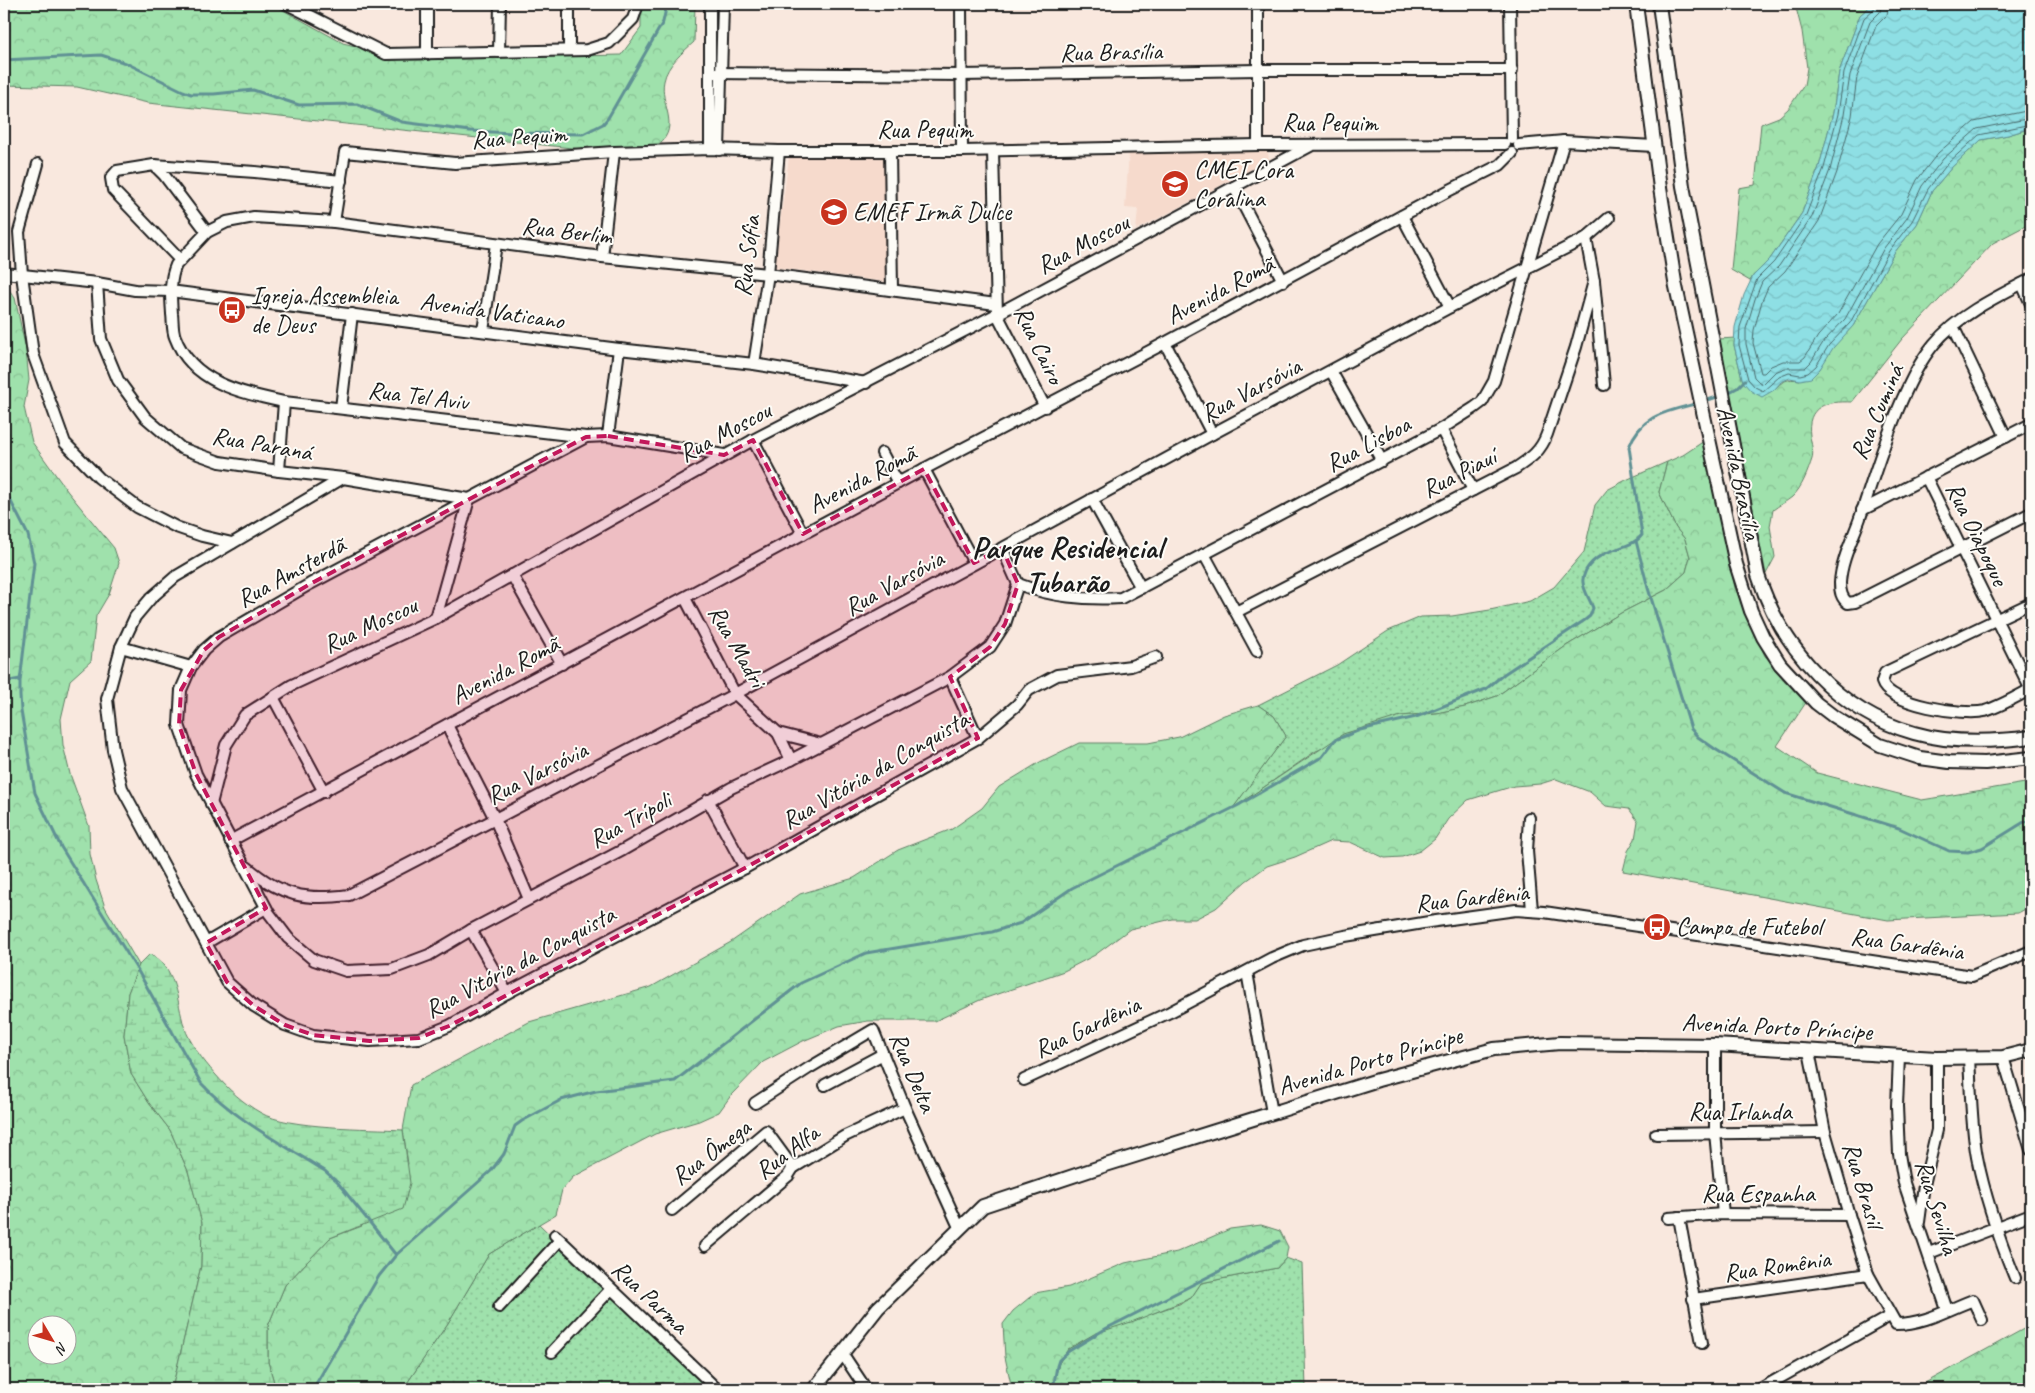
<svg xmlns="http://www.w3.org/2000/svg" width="2035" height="1393" font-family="Caveat,sans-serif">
<defs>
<pattern id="grass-dots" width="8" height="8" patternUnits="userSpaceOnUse" patternTransform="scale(1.25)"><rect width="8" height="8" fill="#9fe1ac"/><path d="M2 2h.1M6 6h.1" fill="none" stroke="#88c093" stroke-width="1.8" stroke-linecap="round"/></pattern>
<pattern id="forest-crowns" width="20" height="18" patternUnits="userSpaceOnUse" patternTransform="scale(1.25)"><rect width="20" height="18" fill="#9fe1ac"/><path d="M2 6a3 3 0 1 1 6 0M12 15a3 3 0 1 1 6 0" fill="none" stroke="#88c093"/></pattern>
<pattern id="wetland-marsh" width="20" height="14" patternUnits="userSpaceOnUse" patternTransform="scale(1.25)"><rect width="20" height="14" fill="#9fe1ac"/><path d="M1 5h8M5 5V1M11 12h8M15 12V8" fill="none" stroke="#88c093"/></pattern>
<pattern id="water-waves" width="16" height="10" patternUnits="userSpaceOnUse" patternTransform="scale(1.25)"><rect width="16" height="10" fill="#8edfe4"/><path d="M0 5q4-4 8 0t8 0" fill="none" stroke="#7abfc3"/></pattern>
</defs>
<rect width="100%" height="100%" fill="#f9e8de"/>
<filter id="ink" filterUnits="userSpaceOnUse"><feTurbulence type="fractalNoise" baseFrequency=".02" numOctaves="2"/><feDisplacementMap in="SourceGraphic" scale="10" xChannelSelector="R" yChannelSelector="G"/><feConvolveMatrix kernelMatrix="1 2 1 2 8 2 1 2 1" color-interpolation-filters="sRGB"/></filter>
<g filter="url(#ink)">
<g fill="#f6dacc">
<path d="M1268 151 1269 160 1136 230 1138 209 1125 208 1129 153Z"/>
<path d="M789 157H885L887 282 774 267Z"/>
</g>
<g fill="url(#grass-dots)" stroke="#5e7e64">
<path d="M1667 462 1659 492 1676 528 1685 539 1690 557 1686 572 1666 590 1621 613 1566 646 1497 696 1465 707 1437 713 1401 716 1316 751 1231 810 1286 736 1274 716 1258 705 1337 665 1388 631 1421 617 1452 616 1490 610 1530 601 1554 587 1584 552 1595 505 1607 490 1626 480Z"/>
<path d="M539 1224 709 1389H403L448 1323 489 1254Z"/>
<path d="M1286 1258 1302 1264 1306 1389H1052L1059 1363 1068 1349 1094 1334 1179 1304 1191 1298 1201 1283 1277 1268Z"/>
</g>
<g fill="url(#forest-crowns)" stroke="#5e7e64" fill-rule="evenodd">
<path d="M4 4H272L343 43 411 60 621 55 641 28V4H695L694 42C683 52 667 65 664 81 659 103 681 126 659 144 653 148 645 151 638 155L148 103 77 87 4 85Z"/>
<path d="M1795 4H1873L1860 15 1839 72 1833 113 1819 167 1802 213 1770 259 1753 276 1750 281 1731 270 1739 188 1755 185 1761 124 1779 117 1788 109 1804 85 1807 68 1802 31Z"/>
<path d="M2031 128V223L1993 243 1902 339 1852 402C1827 401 1806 405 1810 436 1811 444 1814 451 1812 459 1808 471 1802 488 1792 497 1786 502 1779 505 1773 510L1770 526 1775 557 1766 574 1719 339 1735 338 1734 345 1743 382 1774 390C1782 381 1787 378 1800 380L1853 326 1894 253 1917 224 1932 191 1952 167 1981 140 2008 135Z"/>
<path d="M4 283 15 298 26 350 29 380 24 407 32 442 68 492 114 548 119 563 109 594 96 616 91 661 70 680 61 719 63 745 70 774 89 826 90 854 96 880 105 907 139 965 128 993 124 1035 131 1074 149 1103 170 1130 188 1171 202 1222 201 1266 172 1389H4ZM38 1326H68V1356H38Z"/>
<path d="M1704 441 1735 588 1765 656 1807 701 1777 746 1817 773 1922 800 2031 782V906L2018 913 1888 920 1623 871 1628 851 1635 839 1638 821 1629 809 1606 806 1590 792 1556 779 1540 784 1514 786 1468 800 1448 819 1435 839 1420 851 1402 857 1385 858 1350 842 1331 841 1295 857 1267 866 1246 881 1216 908 1195 919H1172L1130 929 1095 955 1064 971 980 1000 935 1021H868L839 1026 803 1041 763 1062 732 1094 719 1112 699 1121 655 1134 573 1177 562 1190 556 1214 489 1254 448 1323 403 1389H276L268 1362V1326L285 1285 330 1238 362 1226 408 1164 403 1130 411 1085 529 1022 651 987 731 942 800 894 854 878 898 850 952 829 982 808 999 787 1040 762 1079 743H1148L1179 737 1224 715 1258 705 1274 716 1286 736 1233 808 1343 734 1401 716 1437 713 1465 707 1497 696 1566 646 1621 613 1666 590 1686 572 1690 557 1685 539 1676 528 1659 492 1667 462 1683 455Z"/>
<path d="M1261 1225 1280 1231 1288 1247 1286 1258 1277 1268 1201 1283 1191 1298 1134 1321 1094 1334 1068 1349 1059 1363 1052 1389H1012L1005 1357 1003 1324 1013 1311 1035 1293 1069 1287 1125 1263 1177 1252 1230 1229Z"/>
<path d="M2031 1325V1389H1914Z"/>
</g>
<path fill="url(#wetland-marsh)" stroke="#5e7e64" d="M150 954C176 965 177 1002 184 1026 190 1044 203 1060 215 1074 228 1089 243 1103 261 1113 288 1129 369 1128 403 1130L410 1183 403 1209 330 1238 285 1285 268 1326V1362L276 1389H172L201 1266 202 1223 188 1171 170 1130 149 1103 131 1074 124 1035 128 993 139 965Z"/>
<path fill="url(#water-waves)" stroke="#609194" d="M1873 4H2031V128L2008 135 1981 140 1952 167 1932 191 1917 224 1894 253 1853 326 1833 348 1820 369 1811 378 1800 380 1790 378 1781 382 1774 390 1762 397 1751 391 1743 382 1734 345 1735 327 1744 295 1753 276 1770 259 1802 213 1819 167 1833 113 1839 72 1860 15Z"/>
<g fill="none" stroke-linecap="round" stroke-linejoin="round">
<g stroke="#4a6a6c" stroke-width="1">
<path d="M1875 4 1874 9 1864 18 1844 73 1838 114 1824 168 1806 215 1774 262 1757 279 1740 327 1739 345 1748 379 1755 387 1763 391 1779 377 1789 373 1800 375 1808 373 1816 366 1829 345 1850 323 1889 251 1912 221 1928 189 1948 163 1979 135 2031 124"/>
<path d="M1882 4 1880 12 1870 22 1850 75 1844 115 1830 170 1812 217 1779 266 1762 282 1755 299 1746 329V344L1754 377 1759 382 1763 384 1775 372 1785 368H1805L1811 362 1824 341 1845 319 1884 248 1907 218 1922 186 1943 159 1977 129 2031 118"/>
<path d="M1889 4 1887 15 1876 26 1857 77 1852 116 1837 172 1819 221 1785 271 1768 287 1762 301 1754 330 1753 343 1761 373H1764L1771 366 1783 361H1800L1805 357 1818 336 1838 314 1877 244 1901 214 1917 180 1938 153 1974 122 2031 110"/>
</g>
<g stroke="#609194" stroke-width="3">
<path d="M4 60 101 55 126 63 183 91 191 94H214L253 90 299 105 357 104 402 122 470 131 514 133 583 134 603 124 608 118 663 22 667 4"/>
<path d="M1726 394 1737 388 1745 380"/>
<path d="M1705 401 1720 396"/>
<path d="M4 488 28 535 34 563 20 681V696L21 711 35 793 61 847 138 971 201 1083C235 1120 283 1144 325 1171L338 1183 396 1255"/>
<path d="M1636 541 1648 588 1691 729 1698 737 1715 749 1785 793 1899 828 1949 851 1968 852 1982 848 2024 822 2031 821"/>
<path d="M4 682 20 679"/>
<path d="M313 1389 379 1276 396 1255 491 1171 504 1154 515 1126 522 1121 561 1100 596 1091 675 1081 801 983 866 953 992 932 1021 923 1072 888 1237 806 1322 757 1335 740 1360 730 1416 717 1486 689 1504 674 1585 620 1590 616 1593 608C1590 600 1583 589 1583 582 1582 578 1585 573 1586 570 1602 545 1629 552 1642 535L1629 447C1641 414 1669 411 1699 403"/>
<path d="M1053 1389 1057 1366 1059 1360 1069 1351 1107 1328 1279 1241"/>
</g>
<g stroke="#1c1c1c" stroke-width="14">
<g id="minor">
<path d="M287 4 386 54 587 50 609 43 633 19 638 4"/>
<path d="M710 4V149"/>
<path d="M961 4 962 151"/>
<path d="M1510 4 1512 139"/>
<path d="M569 50V4"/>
<path d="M499 52 500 4"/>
<path d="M427 54V4"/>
<path d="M711 73 961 75 1258 70H1512"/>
<path d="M1258 145V4"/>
<path d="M1519 145 1564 141 1654 146"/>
<path d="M719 150 723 4"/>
<path d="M890 151 892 289"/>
<path d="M993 151 997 314 1045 407"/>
<path d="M38 164 19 232 22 275 33 354 65 443 99 478 137 507 176 527 202 536 232 543"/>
<path d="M154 165 255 172 341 181"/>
<path d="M1234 187 1283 281"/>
<path d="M1402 216 1450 307"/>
<path d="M334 222 345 152 455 163 614 152 710 149 779 151H962L1258 145 1505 144"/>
<path d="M1586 238 1594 281 1604 385"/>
<path d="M602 257 614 152"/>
<path d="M180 260 113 190 111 178 117 171 154 165 164 175 207 232"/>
<path d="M4 273 97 283 135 290 170 291 619 349 754 364 866 383"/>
<path d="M2031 279C1998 296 1958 315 1934 344 1920 361 1911 380 1902 400 1885 439 1873 478 1860 518 1853 538 1841 561 1840 583 1840 591 1841 598 1848 603L1855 602 2031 513"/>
<path d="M97 283 101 339 118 380 145 417 181 448 220 462 279 471 343 478 469 499 436 618"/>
<path d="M2022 284 2031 304"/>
<path d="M1953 326 2006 437"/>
<path d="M483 331 496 244"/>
<path d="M1165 343 1212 434"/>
<path d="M754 364 768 274 779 151"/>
<path d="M1331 371 1382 461"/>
<path d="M341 408 352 314"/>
<path d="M1441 429 1473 490"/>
<path d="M608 436 619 349"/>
<path d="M586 437 310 584 219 637 204 650 191 667 181 690 179 725 196 774 269 913 288 938 314 960 346 971 392 969 429 955 471 930 623 850 731 788 791 760 950 677 990 647 1005 624 1018 584 1002 548"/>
<path d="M753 440 803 534"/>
<path d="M882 453 898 483"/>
<path d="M724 455 608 436 586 437 284 402C242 393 192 383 175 337 172 330 173 321 172 314 171 297 169 281 176 265L207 232 227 222 254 217 334 222 602 257 768 274 996 304"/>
<path d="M924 469 974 563"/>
<path d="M279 471 284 402"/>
<path d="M1926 477 2031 690"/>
<path d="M343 478 175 577 151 598 135 617 121 647 107 699 113 750 122 788 227 982 254 1006 285 1025 313 1035 370 1041 419 1038 449 1026 507 993 745 868 978 738 1017 705 1029 690 1057 675 1131 666 1156 657"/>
<path d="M1092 499 1141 588"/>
<path d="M1862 510 2031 424"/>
<path d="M1204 554 1257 651"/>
<path d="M512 575 562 664"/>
<path d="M1018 584C1052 597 1084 600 1121 598L1441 429 1474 408 1482 402 1494 381 1564 141"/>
<path d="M685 598 735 694 778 733 791 760"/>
<path d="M2031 603 1888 671 1885 673 1882 682C1889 705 1964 716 1985 711 2001 706 2016 697 2031 689"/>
<path d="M1236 612 1516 468C1531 458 1541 451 1547 434L1576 347 1594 281"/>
<path d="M121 647 191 667"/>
<path d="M950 677 978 738"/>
<path d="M273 697 324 792"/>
<path d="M447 725 495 819 529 899"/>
<path d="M778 733 821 744"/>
<path d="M708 800 745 868"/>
<path d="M211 804 226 745 245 715 292 685 436 618 753 440 997 314 1312 145"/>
<path d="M1529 818 1527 851 1532 910"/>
<path d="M230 841 924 469 1165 343 1448 191 1500 165 1512 153"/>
<path d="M247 867C281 896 305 901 349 895L735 694 1212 434 1450 307 1586 238 1609 218"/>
<path d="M471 930 507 993"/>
<path d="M206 943 266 908"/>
<path d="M1247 972 1272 1113"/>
<path d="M1715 1045V1133L1723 1214"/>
<path d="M1809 1051 1825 1132 1849 1215 1868 1274 1896 1324C1924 1324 1947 1310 1973 1300L1982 1320"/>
<path d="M1899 1056 1897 1106 1899 1154 1904 1183 1947 1310"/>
<path d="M2003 1057 2031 1150"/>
<path d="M1969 1058C1971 1091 1971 1125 1977 1157 1985 1199 1999 1238 2015 1278"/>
<path d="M1024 1080 1170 1012 1272 958 1303 945 1345 936 1429 922 1516 910 1544 912 1972 976 2031 951"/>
<path d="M825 1085 883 1054"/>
<path d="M755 1103 809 1068 873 1030 905 1108 959 1227"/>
<path d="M1656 1134 1825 1132"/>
<path d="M672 1210 766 1131 793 1168"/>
<path d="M1679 1217 1702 1343"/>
<path d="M1668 1218 1723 1214 1849 1215"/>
<path d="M1919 1222 1924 1185 1937 1130V1058"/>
<path d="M555 1235 717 1389"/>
<path d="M705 1246 788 1176 793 1168 845 1136 905 1108"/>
<path d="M1929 1253 2031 1214"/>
<path d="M1693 1299 1868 1274"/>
<path d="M499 1307 560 1240"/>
<path d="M552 1352 611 1289"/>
<path d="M842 1353 866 1389"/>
<path d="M1760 1389 1890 1316"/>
</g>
</g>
<g stroke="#1c1c1c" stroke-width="16">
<g id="tertiary">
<path d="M1636 4 1660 188 1675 282 1736 564 1751 611 1763 637 1780 664 1816 703 1833 716 1880 745 1920 758 1949 762 1985 763 2031 758"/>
<path d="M1659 4 1683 186 1758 575C1781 648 1839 712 1914 733 1952 744 1993 742 2031 737"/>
<path d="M814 1389 878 1308 983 1206 1106 1165 1378 1080 1494 1049 1560 1043 1715 1045 1937 1058 2003 1057 2031 1050"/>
</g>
</g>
<use href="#minor" stroke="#fdfcf7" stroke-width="10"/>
<use href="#tertiary" stroke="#fdfcf7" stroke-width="12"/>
</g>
</g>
<path fill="#c2185b" fill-opacity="0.2" stroke="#c2185b" stroke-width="4" stroke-dasharray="10 6" stroke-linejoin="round" d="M608 436 724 455 753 440 803 534 924 469 974 563 1002 548 1018 584 1005 624 990 647 950 677 978 738 745 868 449 1026 419 1038 370 1041 313 1035 285 1025 254 1006 227 982 206 943 266 908 196 774 179 725 181 690 204 650 219 637 310 584 586 437Z"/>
<defs>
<g id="school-disc" transform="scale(1.4375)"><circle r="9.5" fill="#c8321e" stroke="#fdfcf7"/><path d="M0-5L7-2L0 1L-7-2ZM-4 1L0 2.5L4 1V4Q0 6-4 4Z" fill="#fff"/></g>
<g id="bus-disc" transform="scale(1.4375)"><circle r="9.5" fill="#c8321e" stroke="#fdfcf7"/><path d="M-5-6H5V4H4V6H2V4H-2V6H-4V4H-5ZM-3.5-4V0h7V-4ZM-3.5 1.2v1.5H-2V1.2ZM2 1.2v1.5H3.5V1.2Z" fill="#fff"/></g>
</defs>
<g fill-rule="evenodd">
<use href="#school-disc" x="1175" y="184"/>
<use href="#school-disc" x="834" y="212"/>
<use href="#bus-disc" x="232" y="310"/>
<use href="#bus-disc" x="1657" y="927"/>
</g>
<g text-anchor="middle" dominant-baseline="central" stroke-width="4" stroke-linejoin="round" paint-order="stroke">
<g font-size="25" fill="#1c1c1c" stroke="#fdfcf7">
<text transform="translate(1111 52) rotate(-1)">Rua Brasília</text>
<text x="1330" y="123">Rua Pequim</text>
<text x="925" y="130">Rua Pequim</text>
<text transform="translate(519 137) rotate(-4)">Rua Pequim</text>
<text transform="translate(567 231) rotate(7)">Rua Berlim</text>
<text transform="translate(1083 244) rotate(-28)">Rua Moscou</text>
<text transform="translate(747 256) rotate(-83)">Rua Sófia</text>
<text transform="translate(1220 290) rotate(-28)">Avenida Romã</text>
<text transform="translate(492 311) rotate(8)">Avenida Vaticano</text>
<text transform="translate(1039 345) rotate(64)">Rua Cairo</text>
<text transform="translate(1251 390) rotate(-28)">Rua Varsóvia</text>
<text transform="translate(418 396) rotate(7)">Rua Tel Aviv</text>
<text transform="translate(1877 412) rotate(-67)">Rua Cuminá</text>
<text transform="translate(725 432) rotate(-28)">Rua Moscou</text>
<text transform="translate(262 444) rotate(10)">Rua Paraná</text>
<text transform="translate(1368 444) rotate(-28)">Rua Lisboa</text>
<text transform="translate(1459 473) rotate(-27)">Rua Piauí</text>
<text transform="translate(1739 473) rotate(78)">Avenida Brasília</text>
<text transform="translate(862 479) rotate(-28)">Avenida Romã</text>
<text transform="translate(1977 534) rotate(64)">Rua Oiapoque</text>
<text transform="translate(291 572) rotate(-29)">Rua Amsterdã</text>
<text transform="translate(894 583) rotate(-29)">Rua Varsóvia</text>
<text transform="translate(370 625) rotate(-25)">Rua Moscou</text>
<text transform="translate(737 646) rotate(60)">Rua Madri</text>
<text transform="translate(505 670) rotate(-28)">Avenida Romã</text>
<text transform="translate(875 770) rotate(-30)">Rua Vitória da Conquista</text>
<text transform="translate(537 773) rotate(-27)">Rua Varsóvia</text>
<text transform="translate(630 820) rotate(-29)">Rua Trípoli</text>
<text transform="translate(1472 898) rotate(-6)">Rua Gardênia</text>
<text transform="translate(1907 944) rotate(8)">Rua Gardênia</text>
<text transform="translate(520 962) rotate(-28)">Rua Vitória da Conquista</text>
<text transform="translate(1087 1027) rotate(-25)">Rua Gardênia</text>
<text transform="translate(1777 1027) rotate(3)">Avenida Porto Príncipe</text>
<text transform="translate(1370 1061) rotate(-16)">Avenida Porto Príncipe</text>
<text transform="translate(913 1072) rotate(67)">Rua Delta</text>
<text x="1740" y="1112">Rua Irlanda</text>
<text transform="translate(711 1152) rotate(-37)">Rua Ômega</text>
<text transform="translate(787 1152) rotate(-37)">Rua Alfa</text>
<text transform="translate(1863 1185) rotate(73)">Rua Brasil</text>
<text x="1758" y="1194">Rua Espanha</text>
<text transform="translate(1937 1207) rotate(73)">Rua Sevilha</text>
<text transform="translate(1777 1266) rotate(-8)">Rua Romênia</text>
<text transform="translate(650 1297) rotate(43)">Rua Parma</text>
</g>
<g font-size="25" fill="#1c1c1c" stroke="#fdfcf7" text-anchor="start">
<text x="1194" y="170">CMEI Cora<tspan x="1194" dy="29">Coralina</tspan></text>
<text x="853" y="212">EMEF Irmã Dulce</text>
<text x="251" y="296">Igreja Assembleia<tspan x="251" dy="29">de Deus</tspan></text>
<text x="1676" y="927">Campo de Futebol</text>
</g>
<g font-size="30" font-weight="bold" fill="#1c1c1c" stroke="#fdfcf7">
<text x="1067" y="548">Parque Residencial<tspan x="1067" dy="34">Tubarão</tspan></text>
</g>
</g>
<rect width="2035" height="1393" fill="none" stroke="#fdfcf7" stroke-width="20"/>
<rect x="10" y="10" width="2015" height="1373" fill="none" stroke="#1c1c1c" stroke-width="2" filter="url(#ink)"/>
<g transform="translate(52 1340) rotate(128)"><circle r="24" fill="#fdfcf7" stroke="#a3a29f"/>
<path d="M0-4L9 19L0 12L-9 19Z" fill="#c8321e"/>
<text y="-8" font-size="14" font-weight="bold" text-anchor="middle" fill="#1c1c1c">N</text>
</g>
</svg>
